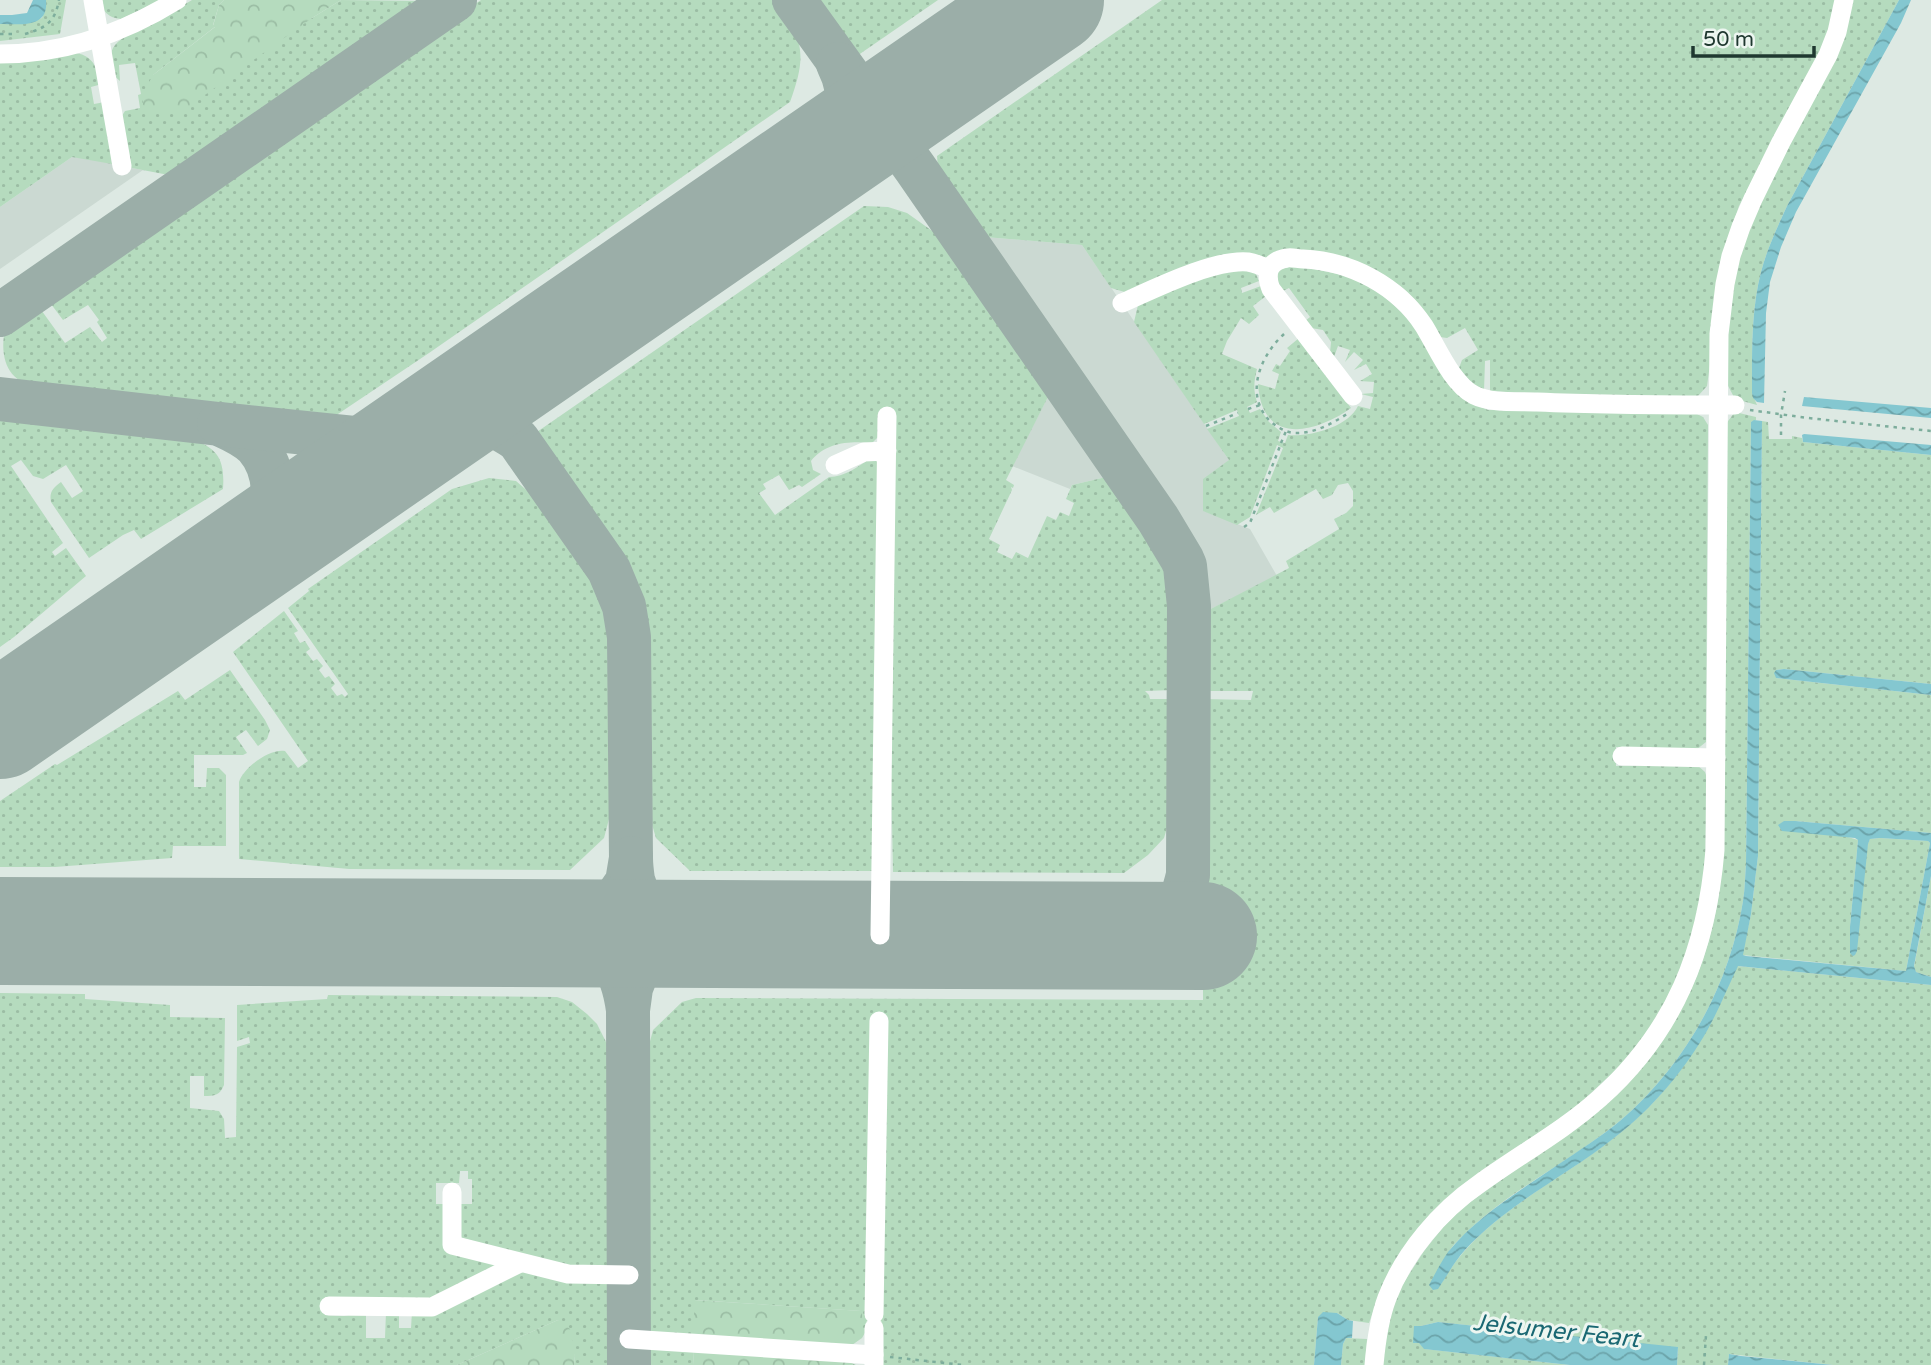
<svg xmlns="http://www.w3.org/2000/svg" width="1931" height="1365" font-family="'Varela Round',sans-serif">
<defs>
<pattern id="green-dots" width="8" height="8" patternUnits="userSpaceOnUse" patternTransform="scale(1.75)"><rect width="8" height="8" fill="#b5dbbe"/><path d="M2 2h.1M6 6h.1" fill="none" stroke="#9bbda4" stroke-width="1.8" stroke-linecap="round"/></pattern>
<pattern id="forest-crowns" width="20" height="18" patternUnits="userSpaceOnUse" patternTransform="scale(1.75)"><rect width="20" height="18" fill="#b5dbbe"/><path d="M2 6a3 3 0 1 1 6 0M12 15a3 3 0 1 1 6 0" fill="none" stroke="#9bbda4"/></pattern>
<pattern id="water-waves" width="16" height="10" patternUnits="userSpaceOnUse" patternTransform="scale(1.75)"><rect width="16" height="10" fill="#84c7d0"/><path d="M0 5q4-4 8 0t8 0" fill="none" stroke="#6ba3a9"/></pattern>
</defs>
<rect width="100%" height="100%" fill="#dde9e3"/>
<g fill="#cbd9d2">
<path d="M113 143 132 168 143 170 0 269V207L72 157Z"/>
<path d="M985 237 1082 245 1229 460 1204 511 1250 529 1277 576 1203 613V577L1200 555 1192 537Z"/>
<path d="M1049 395 1106 477 1072 485 1070 489 1012 466Z"/>
</g>
<g fill="url(#green-dots)">
<path d="M46 0H66L60 34 0 41V24H19L42 18 46 6Z"/>
<path d="M98 0H161L121 19C108 18 103 11 98 0Z"/>
<path d="M192 0H224L219 5 213 25 216 26 153 75 312 18 341 0 425 1 174 176 132 168 129 166 120 119 125 111 140 108 138 95 141 94 135 63 119 65 120 81 113 75C112 67 109 56 113 48 122 32 174 12 192 0Z"/>
<path d="M481 0H776C804 39 807 56 790 102L429 353 329 420 311 414 55 386C49 389 46 388 39 387 12 384 0 364 4 335 10 322 24 315 36 307H39L65 343 90 327 102 342 107 338 97 322 99 320 88 305 63 320 51 304V296Z"/>
<path d="M814 0H938L854 58Z"/>
<path d="M1162 0H1836L1825 43 1739 206 1727 241 1707 386 1698 396 1591 397 1490 391V360L1485 361 1484 391 1473 385 1459 368 1462 360 1478 350 1465 328 1447 338 1440 337 1418 303 1404 289 1384 275 1269 257 1128 293 1111 288 1082 245 985 237 938 169 937 156Z"/>
<path d="M1852 0H1899L1787 206C1777 228 1767 249 1761 272 1751 311 1752 353 1752 393L1757 405 1735 399 1726 382 1728 315 1739 258 1748 232Z"/>
<path d="M76 53C94 56 97 69 102 84L91 87 94 104 105 102 112 164 72 157 0 207V62Z"/>
<path d="M864 206 888 207 907 213 938 235 1049 395 1006 480 1014 485 1013 488 1011 487 1012 490 989 539 1000 545 997 552 1012 559 1016 552 1028 558 1047 516 1056 520 1060 512 1069 516 1074 503 1066 499 1072 485 1106 477 1165 562 1173 587V690L1145 691 1149 695 1150 699H1173L1172 811 1164 838 1148 855 1124 873 893 872 889 666 879 436 872 443C850 441 826 442 811 461L813 470 821 474 802 487 799 485 789 490 779 475 763 484 766 489 759 493 775 515 829 477C845 477 857 467 871 458L879 463 872 871H690L656 838 645 801 642 624 640 605 635 588 620 562 534 434Z"/>
<path d="M1296 265 1347 276 1374 288 1409 318 1465 400 1488 410 1693 412 1703 417 1708 425 1706 742 1696 750 1657 752 1651 747H1616V766L1696 764 1705 772 1707 778 1705 877 1700 909 1680 974 1654 1023 1619 1067 1575 1108 1465 1183 1383 1284 1369 1323 1348 1320 1337 1313 1318 1317 1314 1365H881L866 1331 862 1338 861 1311 695 1300 694 1337 645 1331 642 1082 643 1068 653 1030 682 1002 696 998 1203 1000V699L1251 700 1253 691H1203V613L1289 568 1286 561 1339 529 1334 519 1346 513 1353 506V491L1348 483 1338 485 1332 495 1323 499 1316 489 1274 513 1270 507 1256 515 1283 448 1277 445 1250 517 1237 525 1203 511V479L1229 460 1207 429 1239 416 1237 410 1204 424 1134 322 1138 305C1159 296 1233 260 1253 272 1257 274 1257 277 1259 281L1241 288 1242 293 1261 286 1266 296 1253 306 1259 315 1249 324 1241 318 1227 341 1222 354 1257 369C1254 381 1253 390 1257 402L1247 407 1250 413 1260 409 1269 422 1281 432 1278 441 1285 443 1288 435C1310 437 1348 427 1358 406L1370 409 1373 397 1361 394 1373 393 1374 382 1360 381 1372 374 1366 364 1354 370 1363 360 1354 352 1345 362 1350 350 1338 346 1334 357 1330 353 1331 342 1323 330 1311 328 1305 321 1310 317 1289 288 1283 291 1277 284 1278 270Z"/>
<path d="M1299 338 1351 408C1314 434 1262 446 1258 384L1275 389 1279 374 1272 371 1276 364 1280 366 1290 351 1287 348Z"/>
<path d="M1735 412 1756 417V420L1751 422 1746 864C1745 876 1745 889 1743 901 1730 985 1685 1065 1621 1120 1573 1160 1515 1187 1470 1229 1463 1236 1453 1244 1448 1253 1443 1261 1443 1274 1441 1284 1479 1216 1556 1184 1615 1137 1676 1089 1707 1036 1737 966L1931 985V1365H1833L1729 1354 1728 1365H1677L1678 1348 1438 1322 1421 1326 1419 1343 1425 1349 1570 1365H1382L1389 1320 1399 1290 1424 1251 1444 1226 1463 1207 1575 1128 1689 994C1705 959 1715 924 1720 886L1725 425Z"/>
<path d="M0 414 41 422 190 439C218 447 225 460 223 489L141 539 134 530 123 535 89 558 51 502C49 492 53 488 61 482L72 498 83 491 66 465 43 479 33 476 21 460 11 466 63 543 52 552 55 556 66 548 86 576 14 637 0 647Z"/>
<path d="M1762 421 1768 422 1769 439H1792V436L1802 438 1803 442 1931 455V684L1784 669 1776 670V678L1931 695V833L1795 821 1858 840 1850 927 1868 843 1870 839 1880 838 1928 841 1930 843 1906 971 1742 955 1751 914 1758 856Z"/>
<path d="M489 478 516 481 547 508 599 584 608 604 612 621 614 800 604 838 570 870 349 869 239 859V782C243 768 270 748 285 751L298 768 308 761 233 652 284 611 298 631 294 633 300 643 305 641 310 649 306 652 313 661 317 659 323 666 319 670 325 678 329 676 335 684 331 688 337 696 342 694 345 697 348 694 288 608 309 591 308 589 452 489Z"/>
<path d="M230 670 265 720 270 730 267 739 258 746 246 730 236 737 247 753 243 755H194V787H206L207 768H219L226 775V846H173L172 858 55 867H0V801L55 764 57 765 178 691 185 700Z"/>
<path d="M1931 876V977L1916 972 1914 967Z"/>
<path d="M0 993 85 994V999L170 1005V1017L225 1018 224 1085C220 1095 215 1096 204 1096V1076H190V1108L219 1111 224 1119 225 1138 236 1137 237 1047 250 1043 249 1037 237 1041V1005L327 999 328 995 557 997 572 1002 587 1014 597 1024 607 1044 613 1076 614 1264 607 1269 571 1270 462 1238 459 1232 457 1204H472V1179H468V1171H460L459 1183H436V1204H447V1249L506 1264 431 1302 325 1297V1315L344 1316 366 1311V1338H385L386 1312H399V1328H411L412 1312 522 1268 614 1284 612 1365H574L575 1356 558 1320 457 1365H0Z"/>
<path d="M1346 1338 1367 1339 1365 1365H1341L1343 1344Z"/>
<path d="M644 1349 694 1351 693 1365H649L644 1360Z"/>
</g>
<g fill="url(#forest-crowns)">
<path d="M224 0H341L312 18 184 110 150 111 143 105 142 95 153 75 215 27 213 26 219 5Z"/>
<path d="M694 1300 862 1311V1338L852 1345 694 1337Z"/>
<path d="M558 1320 570 1329 575 1356 574 1365H457Z"/>
<path d="M694 1351 847 1361 856 1365H693Z"/>
</g>
<g fill="url(#water-waves)">
<path d="M33 0H46C49 29 20 24 0 24V15H12L27 13Z"/>
<path d="M1899 0H1911L1901 23 1796 212 1781 247 1770 282 1766 313 1764 403 1757 402 1753 398 1752 393C1752 353 1751 311 1761 272 1767 249 1777 228 1787 206Z"/>
<path d="M1804 397 1931 408V418L1802 406Z"/>
<path d="M1754 420 1762 421 1758 856 1751 914 1743 955 1746 956 1906 971 1930 843 1928 841 1880 838 1870 839 1868 844 1857 951 1855 955 1853 956 1850 953V927L1858 840 1855 838 1782 831 1778 825 1784 821H1795L1931 833V876L1914 966 1916 972 1931 977V985L1738 966C1728 987 1719 1009 1708 1029 1685 1070 1652 1109 1614 1138 1566 1176 1507 1204 1465 1250 1454 1262 1447 1276 1438 1289L1433 1290 1429 1285C1435 1274 1441 1262 1448 1252 1477 1216 1518 1192 1556 1166 1578 1151 1601 1137 1621 1120 1685 1065 1730 985 1743 901 1745 889 1745 876 1746 864L1751 422Z"/>
<path d="M1804 434 1931 445V455L1803 442 1802 435Z"/>
<path d="M1784 669 1931 684V695L1776 678 1774 673 1776 670Z"/>
<path d="M1323 1312 1337 1313 1348 1320 1353 1321 1352 1338H1346L1343 1344 1341 1365H1314L1318 1317Z"/>
<path d="M1438 1322 1678 1347 1677 1365H1570L1424 1349 1419 1343H1413L1414 1326H1421Z"/>
<path d="M1729 1354 1741 1356 1833 1365H1728Z"/>
</g>
<g fill="none" stroke-linecap="round" stroke-linejoin="round">
<g stroke="#9baea8" stroke-width="44">
<path d="M794 0 915 168 1158 519 1182 559 1185 566 1189 606 1188 875C1178 916 1172 930 1128 936"/>
<path d="M821 158C845 129 857 101 838 64"/>
<path d="M0 315 455 0"/>
<path d="M0 399 219 424C232 430 245 435 256 446 277 470 278 508 262 534 257 543 247 551 240 559"/>
<path d="M219 424 383 441C396 441 408 437 420 433 463 417 478 413 518 440L609 570 624 606 629 637 631 858 627 882 607 911 592 923 575 930 553 933"/>
<path d="M631 858C631 865 632 873 633 880 641 914 676 927 706 934"/>
<path d="M553 933C603 945 621 958 628 1010"/>
<path d="M629 1365 628 1010C629 1003 630 995 631 988 640 954 676 942 706 934"/>
</g>
<g stroke="#9baea8" stroke-width="108">
<path d="M0 725 1050 0"/>
<path d="M0 931 1203 936"/>
</g>
<g stroke="#7dad9c" stroke-width="2.5" stroke-dasharray="3.5 5" stroke-linecap="butt">
<path d="M0 34H15"/>
<path d="M25 34C46 28 55 22 59 0"/>
<path d="M1284 334C1260 356 1244 395 1270 421 1277 427 1285 432 1294 433 1315 434 1333 423 1350 412"/>
<path d="M1248 409 1260 405"/>
<path d="M1750 410 1808 418 1931 431"/>
<path d="M1206 426 1238 413"/>
<path d="M1781 435V415L1785 391"/>
<path d="M1281 443 1286 431"/>
<path d="M1244 527 1250 523 1280 446"/>
<path d="M890 1357 963 1365"/>
<path d="M1704 1365 1706 1335"/>
</g>
<g stroke="#fff" stroke-width="19">
<path d="M93 0 122 166"/>
<path d="M0 54C63 54 124 33 177 0"/>
<path d="M1122 303C1154 289 1213 259 1248 262 1255 263 1262 266 1269 269"/>
<path d="M1353 396 1271 289C1265 274 1268 261 1287 258 1292 257 1298 259 1303 259 1351 261 1398 286 1424 326 1437 347 1452 384 1474 395 1492 404 1518 401 1537 402 1603 405 1669 405 1735 405"/>
<path d="M835 465 864 452 887 451"/>
<path d="M1622 756 1716 758"/>
<path d="M880 935 887 416"/>
<path d="M452 1192V1245L568 1274 629 1275"/>
<path d="M329 1306 432 1307 520 1263"/>
<path d="M874 1314 879 1021"/>
<path d="M629 1339 874 1355"/>
<path d="M874 1365V1328"/>
<path d="M1374 1365C1376 1342 1379 1319 1387 1298 1404 1253 1440 1211 1479 1184 1519 1155 1563 1131 1600 1098 1675 1031 1707 949 1715 850L1719 334 1725 284 1731 256 1741 227 1753 199 1781 142 1828 55 1837 32 1844 0"/>
</g>
</g>
<g text-anchor="middle" dominant-baseline="central" stroke-width="6" stroke-linejoin="round" paint-order="stroke">
<g font-size="24" font-style="italic" fill="#1a6873" stroke="#edf6f1">
<text transform="translate(1556 1331) rotate(6)">Jelsumer Feart</text>
</g>
</g>
<path d="M1693 46v10h121v-10" fill="none" stroke="#1f3830" stroke-width="3.5"/>
<text x="1703" y="46" font-size="21" fill="#1f3830" stroke="#edf6f1" stroke-width="5" paint-order="stroke">50 m</text>
</svg>
